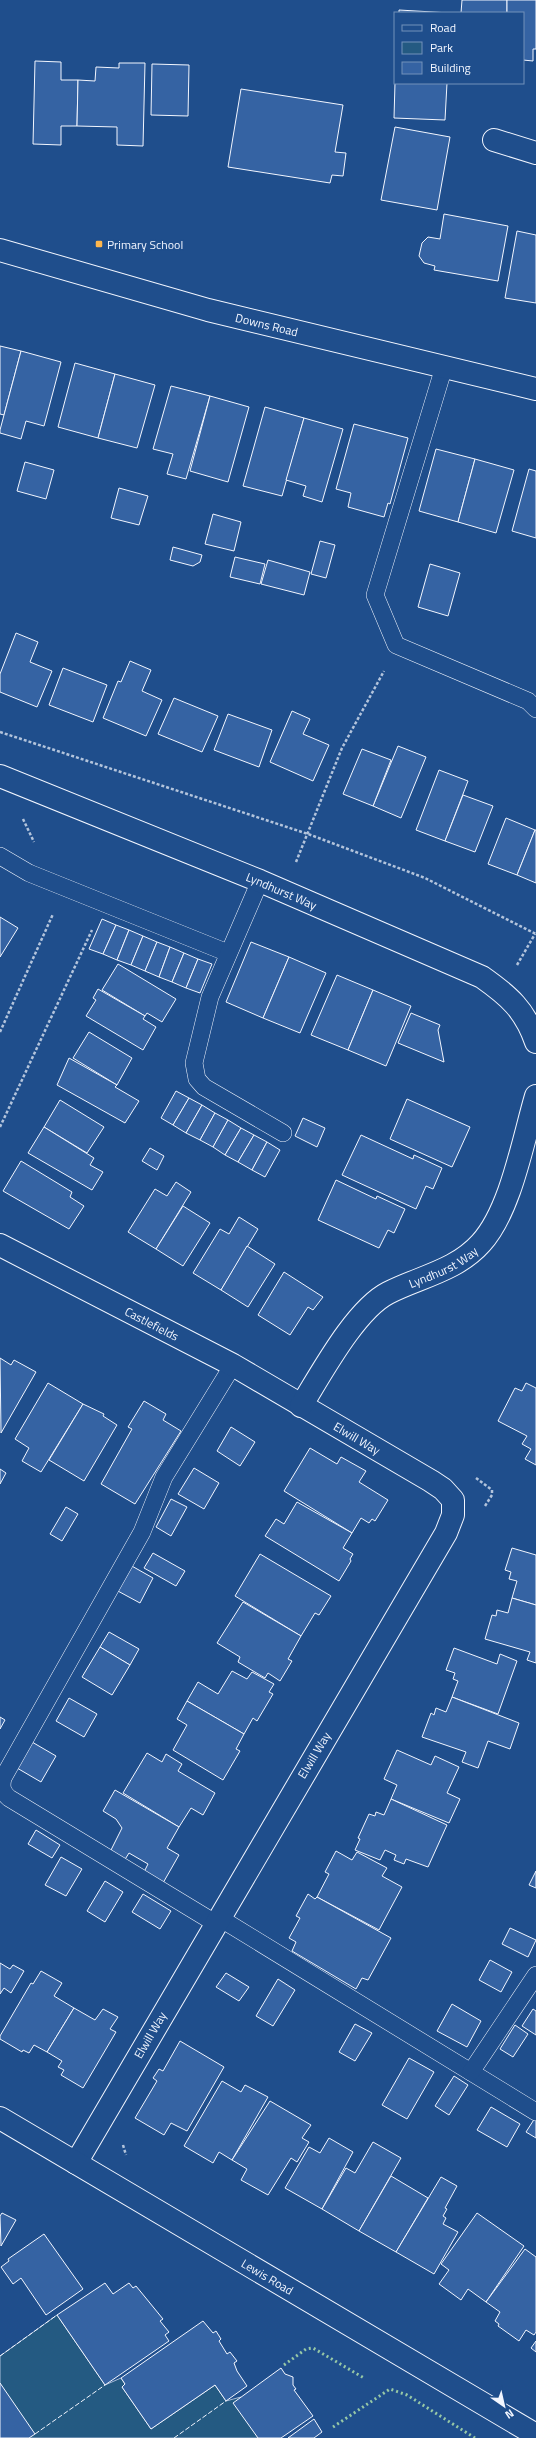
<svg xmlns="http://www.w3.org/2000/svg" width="536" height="2438" font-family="'Titillium Web',sans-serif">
<rect width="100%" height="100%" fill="#1f4e8c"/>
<path fill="#245a82" stroke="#a8bbd7" d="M57 2315 105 2385 121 2378 125 2384 122 2387 151 2429 215 2385 226 2401 241 2397 258 2438H0V2356Z"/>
<g fill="#3563a3" stroke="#f2f6ff">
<path d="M462 0H507V13H461Z"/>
<path d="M507 0H536V49H533V61L523 60V13H507Z"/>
<path d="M399 10 450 13H399Z"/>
<path d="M35 61 61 62V80H78L77 126H61V145L33 144Z"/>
<path d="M119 63H145L143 146 117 145V127L77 126 78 80 95 81 96 67 119 68Z"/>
<path d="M152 64 189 65 188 116 151 115Z"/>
<path d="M395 83H447L445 120 394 118Z"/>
<path d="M241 89 343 105 335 152 346 153 343 176 332 175 330 183 228 167Z"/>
<path d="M395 127 450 137 437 210 381 200Z"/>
<path d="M444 214 508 226 498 281 434 270 435 266 424 263 419 256 422 243 428 237 440 239Z"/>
<path d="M517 231 536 235V303L505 298Z"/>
<path d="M0 346 21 351 4 415 0 414Z"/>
<path d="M21 351 61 362 44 426 26 421 21 439 0 433V430Z"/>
<path d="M75 363 115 374 98 438 58 427Z"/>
<path d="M115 374 155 385 137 448 98 438Z"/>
<path d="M171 386 210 396 186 479 167 474 173 454 153 449Z"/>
<path d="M210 396 249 407 228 482 190 471Z"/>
<path d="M265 407 304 418 282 496 243 486Z"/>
<path d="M304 418 343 429 322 502 303 496 306 486 286 480Z"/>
<path d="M354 424 408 438 390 504 388 503 384 517 348 507 351 493 336 489Z"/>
<path d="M436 449 475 459 458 522 419 511Z"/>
<path d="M475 459 514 470 496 533 458 522Z"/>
<path d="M25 462 54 470 46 499 17 491Z"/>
<path d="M529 469 536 471V538L512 531Z"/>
<path d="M119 488 148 496 139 525 111 518Z"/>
<path d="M213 514 241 522 234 551 205 544Z"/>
<path d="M320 541 335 545 326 578 311 574Z"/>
<path d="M173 547 202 555 200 562 193 566 170 560Z"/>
<path d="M235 557 265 564 260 584 230 577Z"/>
<path d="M268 560 310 572 304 595 261 584Z"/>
<path d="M430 564 460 573 448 616 418 607Z"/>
<path d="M16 633 38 642 30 662 52 671 37 707 0 692V674Z"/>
<path d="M130 661 151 670 142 691 162 700 146 736 103 718 118 681 121 682Z"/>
<path d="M63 668 107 685 93 722 49 705Z"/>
<path d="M174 698 218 716 202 752 158 734Z"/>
<path d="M292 711 310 719 303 734 329 745 313 781 270 762Z"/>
<path d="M228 714 272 730 259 767 214 750Z"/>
<path d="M398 746 426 757 401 818 373 806Z"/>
<path d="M362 749 391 760 373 806 343 794Z"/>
<path d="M439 770 468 781 445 841 416 830Z"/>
<path d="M463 795 493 806 475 852 445 841Z"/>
<path d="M506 818 535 830 517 875 488 864Z"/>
<path d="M535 830H536V883L517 875Z"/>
<path d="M0 917 18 928 0 957Z"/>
<path d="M102 919 116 925 103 954 89 949Z"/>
<path d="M116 925 129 930 117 960 103 954Z"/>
<path d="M129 930 143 936 131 965 117 960Z"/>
<path d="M143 936 157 942 145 971 131 965Z"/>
<path d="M157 942 170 947 159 977 145 971Z"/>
<path d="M251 942 289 957 263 1018 226 1002Z"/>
<path d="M170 947 184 953 172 982 159 977Z"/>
<path d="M184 953 198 959 186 988 172 982Z"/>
<path d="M289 957 326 973 300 1033 263 1018Z"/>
<path d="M198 959 212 964 200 993 186 988Z"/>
<path d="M118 964 176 999 162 1022 147 1013 145 1016 102 990Z"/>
<path d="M337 975 373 990 348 1050 311 1035Z"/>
<path d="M98 989 145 1016 143 1019 156 1027 143 1050 86 1016 96 1000 93 998Z"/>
<path d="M373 990 411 1006 386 1066 348 1050Z"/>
<path d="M411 1013 440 1025 438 1030 444 1062 398 1043Z"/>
<path d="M89 1032 132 1058 117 1085 73 1058Z"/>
<path d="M69 1058 117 1085 115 1087 139 1101 125 1123 57 1085Z"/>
<path d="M176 1091 189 1098 173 1125 161 1118Z"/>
<path d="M189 1098 202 1105 186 1133 173 1125Z"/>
<path d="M407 1099 470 1127 452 1167 390 1139Z"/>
<path d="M60 1100 104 1127 87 1153 44 1127Z"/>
<path d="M202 1105 215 1113 200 1140 186 1133Z"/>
<path d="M215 1113 228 1120 213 1147 200 1140Z"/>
<path d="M303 1118 325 1128 317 1147 295 1136Z"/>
<path d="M228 1120 241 1128 225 1155 213 1147Z"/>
<path d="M44 1127 94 1158 90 1165 103 1172 92 1190 28 1153Z"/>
<path d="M241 1128 254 1135 238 1162 225 1155Z"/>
<path d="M254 1135 267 1142 252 1170 238 1162Z"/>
<path d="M361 1135 413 1159 414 1155 442 1168 433 1189 426 1186 416 1209 342 1175Z"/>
<path d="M267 1142 280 1150 265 1177 252 1170Z"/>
<path d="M150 1148 164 1156 157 1170 142 1161Z"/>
<path d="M21 1161 72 1192 70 1197 84 1206 69 1229 3 1191Z"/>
<path d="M336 1180 376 1199 377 1196 405 1209 394 1233 388 1230 379 1248 318 1220Z"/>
<path d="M176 1182 191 1192 156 1249 128 1232 155 1189 167 1196Z"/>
<path d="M183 1206 210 1223 183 1266 156 1249Z"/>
<path d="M239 1217 258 1229 221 1290 193 1273 220 1229 229 1234Z"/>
<path d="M247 1246 275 1264 248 1307 221 1290Z"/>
<path d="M284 1272 323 1297 313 1310 308 1307 290 1335 258 1315Z"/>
<path d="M0 1358 11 1365 14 1360 36 1372 1 1433Z"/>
<path d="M48 1383 83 1404 41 1472 22 1461 29 1448 15 1439Z"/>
<path d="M526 1383 536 1388V1465L525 1459 531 1449 522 1444 527 1436 498 1421 515 1388 522 1391Z"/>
<path d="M144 1401 166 1414 163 1420 181 1431 135 1504 101 1484 132 1429 128 1427Z"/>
<path d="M83 1404 104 1414 103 1416 117 1425 84 1481 49 1460Z"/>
<path d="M231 1427 255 1442 240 1466 217 1451Z"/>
<path d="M310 1448 337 1464 341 1457 366 1471 359 1482 388 1500 375 1521 372 1519 369 1523 361 1518 352 1533 284 1491Z"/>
<path d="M194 1468 219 1483 204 1509 178 1494Z"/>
<path d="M0 1469 6 1473 0 1484Z"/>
<path d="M171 1499 187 1507 171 1536 156 1527Z"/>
<path d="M297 1502 352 1533 343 1548 353 1554 350 1559 351 1561 339 1581 265 1536 276 1519 284 1524Z"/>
<path d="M66 1507 78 1514 62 1541 50 1534Z"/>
<path d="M512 1548 536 1555V1605L512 1598 517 1581 509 1579 511 1572 505 1570Z"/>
<path d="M153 1553 185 1571 176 1586 144 1568Z"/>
<path d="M260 1554 331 1596 319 1615 315 1613 301 1636 235 1596Z"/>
<path d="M130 1565 153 1578 140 1603 116 1590Z"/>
<path d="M512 1598 536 1605V1663L527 1660 530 1652 485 1639 492 1615 496 1616 497 1610 508 1613Z"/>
<path d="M243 1602 301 1636 288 1659 292 1661 280 1681 268 1673 265 1678 238 1662 240 1657 217 1643Z"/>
<path d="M109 1632 139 1649 130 1665 100 1647Z"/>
<path d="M100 1647 130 1665 112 1695 82 1677Z"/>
<path d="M454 1648 497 1664 500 1654 517 1661 498 1714 452 1697 458 1681 453 1679 455 1673 446 1670Z"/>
<path d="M232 1671 247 1679 252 1672 274 1684 269 1692 273 1694 257 1721 253 1718 244 1734 187 1701 198 1682 218 1694Z"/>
<path d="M452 1697 519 1723 510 1749 488 1741 478 1768 462 1762 466 1752 422 1737 431 1713 434 1715 436 1708 446 1712Z"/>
<path d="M69 1698 97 1714 84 1737 56 1721Z"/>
<path d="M187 1701 244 1734 236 1749 240 1751 223 1780 173 1750 187 1725 177 1719Z"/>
<path d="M0 1717 5 1720 0 1729Z"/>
<path d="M32 1742 56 1756 41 1782 17 1768Z"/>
<path d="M397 1750 431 1765 435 1756 459 1767 447 1793 460 1799 449 1823 391 1799 397 1785 384 1779Z"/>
<path d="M147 1753 162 1762 166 1754 182 1764 178 1771 215 1793 203 1815 191 1808 179 1827 123 1793Z"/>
<path d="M115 1790 179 1827 167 1848 179 1855 163 1883 144 1872 148 1864 129 1853 124 1861 110 1852 122 1828 116 1819 103 1811Z"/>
<path d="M391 1799 447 1825 428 1867 406 1859 404 1864 394 1860 396 1855 385 1850 380 1860 355 1850 360 1839 358 1838 369 1814 375 1816 376 1812 384 1815Z"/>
<path d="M36 1830 60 1845 52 1858 28 1844Z"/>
<path d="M336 1851 352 1860 357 1852 387 1868 382 1876 402 1887 379 1930 317 1897 329 1874 325 1872Z"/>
<path d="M61 1857 82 1869 66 1896 45 1885Z"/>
<path d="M536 1871V1888L529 1885Z"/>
<path d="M105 1881 123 1892 105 1922 87 1911Z"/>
<path d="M143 1894 171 1911 160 1929 132 1912Z"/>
<path d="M308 1894 315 1899 317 1897 391 1938 368 1980 362 1978 356 1989 292 1951 296 1942 289 1938 300 1918 296 1916Z"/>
<path d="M510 1928 536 1940 528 1957 502 1944Z"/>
<path d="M490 1960 512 1972 501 1992 479 1980Z"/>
<path d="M0 1963 10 1969 13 1965 24 1971 11 1993 4 1988 0 1994Z"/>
<path d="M41 1971 62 1983 54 1996 74 2008 47 2052 34 2045 29 2053 23 2050 22 2052 0 2039V2036L31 1983 33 1984Z"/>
<path d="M226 1973 249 1987 239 2001 216 1987Z"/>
<path d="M278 1979 295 1990 273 2026 256 2016Z"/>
<path d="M452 2004 481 2021 467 2047 437 2031Z"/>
<path d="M74 2008 95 2020 103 2009 118 2017 110 2029 116 2032 83 2088 61 2075 64 2070 58 2067 62 2061 47 2052Z"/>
<path d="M533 2009 536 2011V2035L522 2026Z"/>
<path d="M355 2024 372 2033 355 2061 339 2052Z"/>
<path d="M515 2025 528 2034 513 2057 500 2049Z"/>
<path d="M180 2041 224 2067 187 2131 171 2123 164 2135 135 2118 157 2081 153 2078 159 2069 163 2071Z"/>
<path d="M409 2058 434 2072 407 2119 382 2105Z"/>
<path d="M454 2076 468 2085 449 2115 435 2106Z"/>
<path d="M222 2081 241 2092 245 2085 268 2097 232 2160 219 2152 213 2163 184 2146Z"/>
<path d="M270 2101 311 2125 302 2138 309 2142 297 2162 291 2158 268 2195 241 2180 247 2169 232 2160Z"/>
<path d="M491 2107 520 2124 507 2147 477 2130Z"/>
<path d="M535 2118 536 2119V2138L526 2132Z"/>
<path d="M329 2138 353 2152 322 2209 285 2188 309 2147 320 2153Z"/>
<path d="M373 2142 401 2158 359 2231 322 2209 346 2168 355 2173Z"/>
<path d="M391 2176 428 2198 396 2252 359 2231Z"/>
<path d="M441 2177 457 2186 445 2208 447 2209 443 2216 446 2218 443 2224 458 2232 434 2274 396 2252Z"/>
<path d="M2 2213 16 2220 1 2246 0 2216Z"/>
<path d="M477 2213 524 2246 486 2302 468 2289 461 2300 439 2284 449 2270 441 2264Z"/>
<path d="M44 2234 83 2289 46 2315 21 2278 13 2284 1 2267 9 2261 8 2259Z"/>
<path d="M525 2249 536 2257V2332L534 2335 526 2330 519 2341 498 2326 499 2324 495 2321 500 2312 486 2302Z"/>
<path d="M105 2283 113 2294 129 2283 133 2288 136 2286 163 2319 160 2321 169 2332 165 2335 169 2341 105 2385 57 2315Z"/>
<path d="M203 2321 213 2333 216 2331 221 2339 219 2341 227 2354 230 2352 237 2361 234 2363 237 2371 247 2386 226 2401 215 2385 151 2429 122 2387 125 2384 121 2378Z"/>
<path d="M536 2341V2352L531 2348Z"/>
<path d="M281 2368 285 2374 293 2377V2385L296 2389 294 2390 313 2416 281 2438H258L233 2403Z"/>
<path d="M0 2383 35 2434 29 2438H0Z"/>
<path d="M314 2419 322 2432 314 2438H288Z"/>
</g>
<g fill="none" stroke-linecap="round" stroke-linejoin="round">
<g stroke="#f2f6ff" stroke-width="18">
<g id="service">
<path d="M444 367 375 595 396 645 528 701 536 709"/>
<path d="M0 856 29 873 228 953"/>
<path d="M260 881 210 997 194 1063 197 1079 204 1087 283 1133"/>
<path d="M218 1917 536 2112"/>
<path d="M215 1923 9 1798C2 1792 1 1787 3 1778L142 1532 164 1477 233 1365"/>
<path d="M471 2072 536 1975"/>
</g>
</g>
<g stroke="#f2f6ff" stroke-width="24">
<g id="minor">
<path d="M494 140 536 153"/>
<path id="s1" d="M0 250 208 310 536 389"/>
<path id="s2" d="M0 776 260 881 482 977C509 996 525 1010 536 1042"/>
<path id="s3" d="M0 1245 233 1365 431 1481 443 1489 453 1500V1515L446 1533 76 2163"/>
<path id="s4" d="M301 1406C321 1374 355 1310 388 1293 419 1277 456 1271 481 1243 511 1210 523 1140 536 1096"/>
<path id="s5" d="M0 2118 536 2435"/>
</g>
</g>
<g stroke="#b3c4dc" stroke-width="2.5" stroke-dasharray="3 2" stroke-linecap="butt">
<path d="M0 732 308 834 425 878 536 934"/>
<path d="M23 819 34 842"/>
<path d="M296 862 342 748 384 671"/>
<path d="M517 965 535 934"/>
<path d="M0 1032 53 914"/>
<path d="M0 1127 92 930"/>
<path d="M476 1478 492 1490V1495L485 1506"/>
<path d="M123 2145 126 2155"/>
</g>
<use href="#service" stroke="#1f4e8c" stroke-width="17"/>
<use href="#minor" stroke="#1f4e8c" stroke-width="22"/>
<g stroke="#97c8a6" stroke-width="3" stroke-dasharray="2 3" stroke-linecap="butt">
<path d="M284 2365 306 2349 313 2348 364 2378"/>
<path d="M333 2427 390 2389 407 2395 475 2438"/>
</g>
<g stroke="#f2f6ff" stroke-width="1" stroke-dasharray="5 2" stroke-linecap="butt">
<path d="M0 2356 57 2315"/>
<path d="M35 2434 105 2385"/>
<path d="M174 2438 226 2401"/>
</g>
</g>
<rect fill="#ffb74d" stroke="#1f4e8c" stroke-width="1.5" x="95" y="240" width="8" height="8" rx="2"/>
<g text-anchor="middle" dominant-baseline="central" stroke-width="3" stroke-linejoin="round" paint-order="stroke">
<g font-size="12" fill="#f2f6ff" stroke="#1f4e8c" text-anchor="start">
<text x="107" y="244">Primary School</text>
</g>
<g font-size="12" fill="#f2f6ff" stroke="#1f4e8c">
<text stroke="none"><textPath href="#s1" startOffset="277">Downs Road</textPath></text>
<text stroke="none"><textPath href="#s2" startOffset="304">Lyndhurst Way</textPath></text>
<text stroke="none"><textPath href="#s4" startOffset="205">Lyndhurst Way</textPath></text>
<text stroke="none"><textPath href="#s3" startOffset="171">Castlefields</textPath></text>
<text stroke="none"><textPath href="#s3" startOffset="406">Elwill Way</textPath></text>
<text transform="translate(314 1755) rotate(-59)">Elwill Way</text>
<text transform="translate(150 2035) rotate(-60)">Elwill Way</text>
<text stroke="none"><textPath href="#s5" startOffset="311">Lewis Road</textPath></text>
</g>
</g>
<rect x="394" y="12" width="130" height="72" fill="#1f4e8c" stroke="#7391ba"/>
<rect x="402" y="25" width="20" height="6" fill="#1f4e8c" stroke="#7391ba"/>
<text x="430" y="32" font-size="12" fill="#f2f6ff">Road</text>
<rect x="402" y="42" width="20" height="12" fill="#245a82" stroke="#7391ba"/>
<text x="430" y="52" font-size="12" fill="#f2f6ff">Park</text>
<rect x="402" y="62" width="20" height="12" fill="#3563a3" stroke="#7391ba"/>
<text x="430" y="72" font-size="12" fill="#f2f6ff">Building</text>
<g transform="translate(504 2406) rotate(146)" stroke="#1f4e8c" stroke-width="3" paint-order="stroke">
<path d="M0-3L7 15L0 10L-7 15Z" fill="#f2f6ff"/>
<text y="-6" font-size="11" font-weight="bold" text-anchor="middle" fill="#f2f6ff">N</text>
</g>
</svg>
